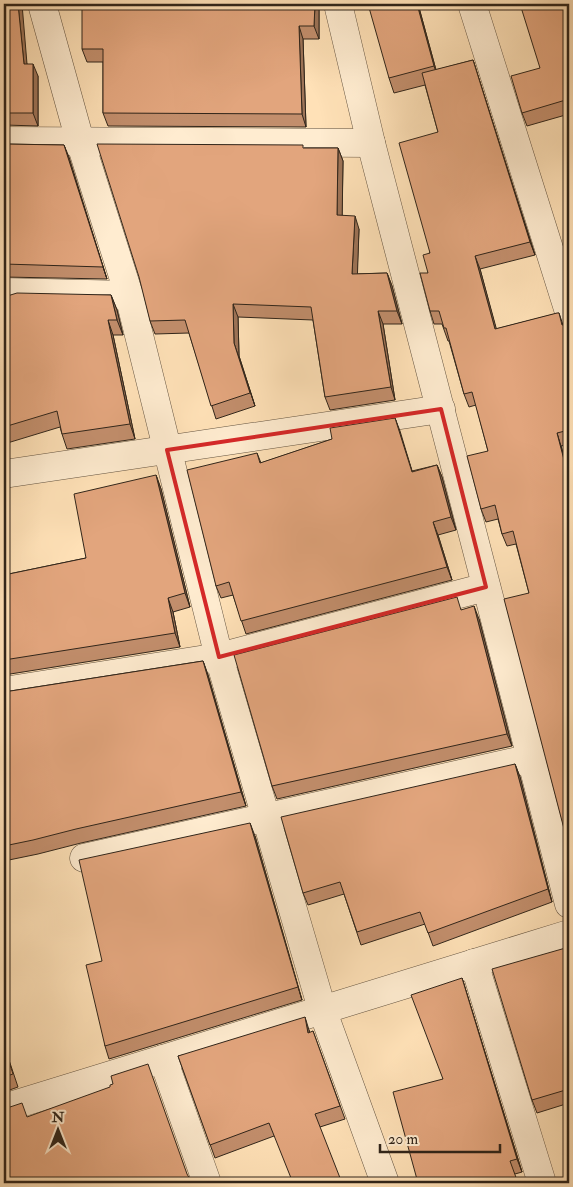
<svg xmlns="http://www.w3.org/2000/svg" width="573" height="1187" font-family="'IM FELL Double Pica',serif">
<rect width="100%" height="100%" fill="#ffe1b7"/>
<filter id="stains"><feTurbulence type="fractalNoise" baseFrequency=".004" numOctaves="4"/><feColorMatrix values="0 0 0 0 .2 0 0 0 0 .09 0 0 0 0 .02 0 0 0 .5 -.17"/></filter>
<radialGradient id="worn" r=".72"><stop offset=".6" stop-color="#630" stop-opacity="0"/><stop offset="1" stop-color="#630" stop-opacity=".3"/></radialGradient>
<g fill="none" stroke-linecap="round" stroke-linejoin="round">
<g stroke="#645441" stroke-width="29">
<g id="minor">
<path d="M42 4 80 141 129 295 219 657 322 1009 385 1183"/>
<path d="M338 4 371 143 569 904"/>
<path d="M472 4 569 312"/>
<path d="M4 141 371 143"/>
<path d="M4 292 129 295"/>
<path d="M4 474 441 409"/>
<path d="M4 691 219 657 486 587"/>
<path d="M84 858 532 758"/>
<path d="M474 963 542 1183"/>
<path d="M163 1059 207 1183"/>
<path d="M4 1108 569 934"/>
</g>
</g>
<use href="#minor" stroke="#ffecd0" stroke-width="28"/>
</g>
<g fill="#c28e6c" stroke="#30251a">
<path d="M4 4 27 64 38 76V126L4 125Z"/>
<path d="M319 4V39H303L306 127 108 126 103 113V62H87L82 49Z"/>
<path d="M418 4 436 70 473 60 535 255 480 269 496 329 559 313 563 325 569 324V444L561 446 569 475V848L529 593 516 544 507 546 502 534 498 519 486 522 481 509 488 451 476 405 469 407 464 394 449 341H448L442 324H434L430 311 428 273 438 132 425 85 394 93 389 78Z"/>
<path d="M569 14V114L527 126 522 113 540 68Z"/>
<path d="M4 144 64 145 107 279 4 277Z"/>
<path d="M304 148H338L343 161 342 215 359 229 357 274 387 273 392 286 402 324H383L395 400 330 410 325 397 313 320 238 317 239 356 255 406 216 419 189 333 155 334 150 321Z"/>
<path d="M111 295 117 310 123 335H113L135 439 67 449 62 434 60 427 4 444V297Z"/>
<path d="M395 418 412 471 437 465 442 477 456 530 438 535 452 580 246 634 233 595 221 598 216 586 257 453 261 463Z"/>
<path d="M156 475 161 489 190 607 173 612 180 647 4 675V575L86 558Z"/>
<path d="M461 610 479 619 512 746 277 799 272 786Z"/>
<path d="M203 661 208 675 246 806 81 843 38 854 4 861V692Z"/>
<path d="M515 764 520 777 552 902 433 946 425 924 361 945 344 894 308 905 303 893Z"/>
<path d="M255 836 302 1000 109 1059 105 1046 102 961Z"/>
<path d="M569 947V1103L537 1113 532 1100Z"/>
<path d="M462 978 466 991 522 1172 515 1174 443 1079Z"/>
<path d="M309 1030 310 1033 313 1031 345 1119 320 1127 274 1136 215 1158 178 1056Z"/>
<path d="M4 1045 18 1087 4 1092Z"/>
</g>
<g fill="#9e7458" stroke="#30251a">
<path d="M18 4H22L28 76 24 64Z"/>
<path d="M315 4H319V39L314 26Z"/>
<path d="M417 4H418L439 81 434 66Z"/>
<path d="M299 26 303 39 306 127 302 114Z"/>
<path d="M473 60 477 73 535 255 530 242Z"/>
<path d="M33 64 38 76V126L33 113Z"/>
<path d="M64 145 69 157 107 279 103 267Z"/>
<path d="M338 148 343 161 342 228 337 215Z"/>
<path d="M355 216 359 229 357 287 352 274Z"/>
<path d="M475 256 480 269 500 342 495 329Z"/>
<path d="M387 273 392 286 402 324 397 311Z"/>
<path d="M111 295 117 310 123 335 117 320Z"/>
<path d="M233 304 238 317 239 356 255 406 234 343Z"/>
<path d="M378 311 383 324 395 400 391 387Z"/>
<path d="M108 320 113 335 135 439 130 424Z"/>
<path d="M395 418 400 431 416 484 412 472Z"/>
<path d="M557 433 561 446 569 475V479Z"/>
<path d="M437 465 442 477 456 530 451 517Z"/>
<path d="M156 475 161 489 190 607 185 593Z"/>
<path d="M433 522 438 535 452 580 447 567Z"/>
<path d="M168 598 173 612 180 647 175 633Z"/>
<path d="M474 606 479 619 512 746 507 734Z"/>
<path d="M203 661 208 675 246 806 241 792Z"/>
<path d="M515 764 520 777 552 902 548 889Z"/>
<path d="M250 823 255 836 302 1000 298 987Z"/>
<path d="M462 978 466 991 522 1172 517 1159Z"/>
<path d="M305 1017 309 1030 313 1046 308 1033Z"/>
</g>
<g fill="#e2a57d" stroke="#30251a">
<path d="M4 4H18L24 64H33V113H4Z"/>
<path d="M82 4H315L314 26H299L302 114 103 113V49H82Z"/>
<path d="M368 4H417L434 66 389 78Z"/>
<path d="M520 4H565L569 17V99L522 113 511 76 540 68Z"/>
<path d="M473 60 530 242 475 256 495 329 557 313H559L562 325 569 324V430L557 433 569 479V848L504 599 529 593 513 531 502 534 495 505 481 509 467 456 488 451 472 392 464 394 446 328H444L439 311H430L420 273H428L423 255 430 253 399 143 438 132 422 73Z"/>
<path d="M4 144 64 145 103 267 4 264Z"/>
<path d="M97 144 303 145V148H338L337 215 355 216 352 274 387 273 397 311H378L391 387 325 397 311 307 233 304 234 343 250 393 211 406 185 320 150 321 139 277Z"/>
<path d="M17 293 111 295 117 320H108L130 424 62 434 57 411 4 427V297Z"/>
<path d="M395 418 412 472 437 465 451 517 433 522 447 567 241 621 229 582 216 586 187 470 257 453 260 463 332 439 330 428Z"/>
<path d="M156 475 185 593 168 598 175 633 4 660V575L86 558 74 494Z"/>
<path d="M457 597 461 610 474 606 507 734 272 786 234 655Z"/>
<path d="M203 661 241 792 76 829 33 840 4 846V692Z"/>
<path d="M515 764 548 889 428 933 420 912 357 932 340 882 303 893 281 817Z"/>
<path d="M250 823 298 987 105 1046 86 965 102 961 79 860Z"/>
<path d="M569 947V1089L532 1100 492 969Z"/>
<path d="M462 978 517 1159 510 1161 518 1183H418L393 1092 443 1079 411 995Z"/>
<path d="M305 1017 308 1033 313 1031 340 1106 315 1114 342 1183H293L269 1123 210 1145 178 1056Z"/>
<path d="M4 1046 13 1074 4 1077Z"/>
<path d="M148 1064 187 1174 192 1183H4V1155L6 1154 4 1147V1109L22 1103 27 1117 110 1087V1085L113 1084 111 1076Z"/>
</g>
<path fill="none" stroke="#d62828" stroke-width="4" stroke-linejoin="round" d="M441 409 486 587 219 657 167 450Z"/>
<rect width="573" height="1187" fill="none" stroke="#ffe1b7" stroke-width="20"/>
<rect x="5" y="5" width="563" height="1177" fill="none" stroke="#30251a" stroke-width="2.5"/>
<rect x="10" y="10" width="553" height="1167" fill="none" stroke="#30251a"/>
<g transform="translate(58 1130)" stroke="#ffecd0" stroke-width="4" paint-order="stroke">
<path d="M0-4L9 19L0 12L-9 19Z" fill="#30251a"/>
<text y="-8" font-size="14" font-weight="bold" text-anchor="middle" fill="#30251a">N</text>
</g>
<path d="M380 1144v8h120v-8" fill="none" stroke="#30251a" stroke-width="2.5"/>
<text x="388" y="1144" font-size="15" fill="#30251a" stroke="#ffecd0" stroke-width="4" paint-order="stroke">20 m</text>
<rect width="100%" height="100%" filter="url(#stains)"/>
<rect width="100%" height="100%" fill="url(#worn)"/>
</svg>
